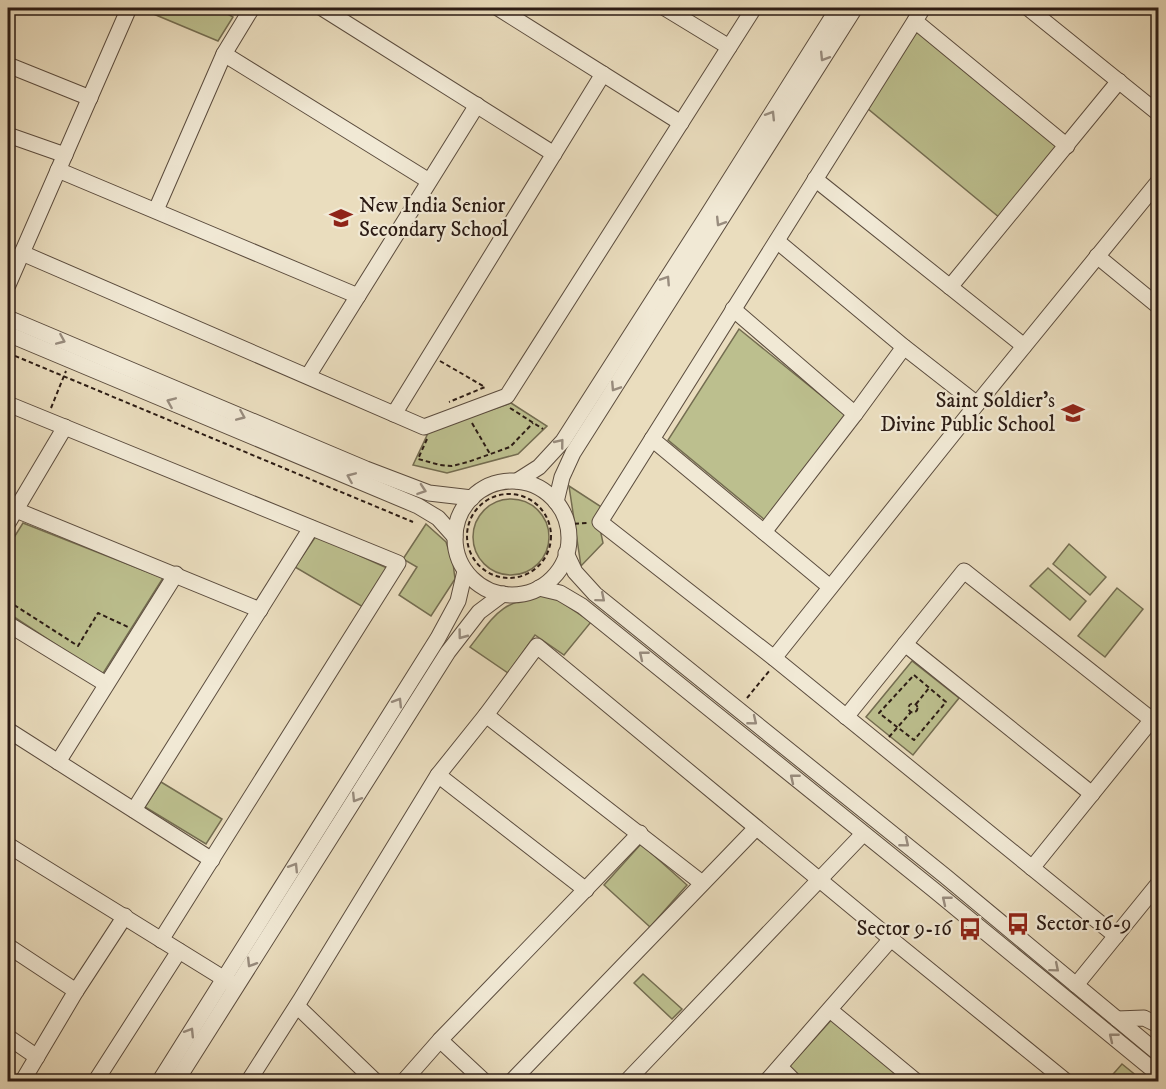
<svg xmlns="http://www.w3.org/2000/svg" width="1166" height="1089" font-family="'IM FELL DW Pica',serif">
<rect width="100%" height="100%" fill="#eaddbe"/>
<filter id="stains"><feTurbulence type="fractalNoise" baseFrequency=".00333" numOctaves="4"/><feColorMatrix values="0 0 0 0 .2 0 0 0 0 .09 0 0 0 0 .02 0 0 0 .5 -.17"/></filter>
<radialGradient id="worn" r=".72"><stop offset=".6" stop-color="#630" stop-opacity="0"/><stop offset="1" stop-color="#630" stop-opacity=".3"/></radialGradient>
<g fill="#bcbf8e" stroke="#746d51" stroke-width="1.5">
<path d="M145 8H217L233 17 218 41 144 10Z"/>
<path d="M917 31 1057 147 1000 218 867 108Z"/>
<path d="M739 329 849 418 766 521 668 440Z"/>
<path d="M511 403 547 426 518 454 447 473 413 465 429 431Z"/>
<path d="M569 486 603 508 598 519 603 543 581 566Z"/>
<circle cx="511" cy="537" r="38"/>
<path d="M23 523 163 578 102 675 8 613V547Z"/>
<path d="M426 524 446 542 453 563 455 579 431 616 399 595 417 567 403 559Z"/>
<path d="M316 536 387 568 363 607 295 567Z"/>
<path d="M1069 544 1106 577 1090 595 1053 564Z"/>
<path d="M1048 568 1086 601 1070 620 1030 586Z"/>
<path d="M1117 588 1143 609 1105 657 1078 636Z"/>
<path d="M545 595 558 600 591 622 564 655 535 635 508 673 470 647C497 612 499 603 545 595Z"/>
<path d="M912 661 959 698 913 755 866 717Z"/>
<path d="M161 782 222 819 206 844 145 807Z"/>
<path d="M641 844 687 885 650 927 604 885Z"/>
<path d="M643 974 682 1009 672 1019 634 983Z"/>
<path d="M833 1018 906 1081H802L788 1068Z"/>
<path d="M1122 1064 1143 1081H1107Z"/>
</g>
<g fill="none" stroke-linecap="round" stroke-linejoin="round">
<g stroke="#5b4c3e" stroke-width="17">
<g id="minor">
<path d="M322 8 554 154"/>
<path d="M498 8 681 123"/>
<path d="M665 8 729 47"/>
<path d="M923 8 600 522 774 658 1116 936"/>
<path d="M1028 8 1158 113"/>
<path d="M915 21 1067 146"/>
<path d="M224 54 429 181"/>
<path d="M8 65 90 98"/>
<path d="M8 135 65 155"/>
<path d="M58 170 358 296"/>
<path d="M815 179 1024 346"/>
<path d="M156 210 224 54 252 8"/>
<path d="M777 241 904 347 977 404"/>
<path d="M22 253 424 427 507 396 754 8"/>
<path d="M1097 256 1158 306"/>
<path d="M8 285 129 8"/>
<path d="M950 287 1119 81"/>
<path d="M733 309 855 414"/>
<path d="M8 318 366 469 429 493 472 498"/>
<path d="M8 334 418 506 438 518 455 537"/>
<path d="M308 376 477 105"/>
<path d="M8 404 398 563 161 940"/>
<path d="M394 414 603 74"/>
<path d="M652 439 830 587"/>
<path d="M517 481 539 467 563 441 705 219 838 8"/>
<circle cx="512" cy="538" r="57"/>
<path d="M556 502 562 477 573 453 855 8"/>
<path d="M16 510 260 610"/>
<path d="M8 523 65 427"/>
<path d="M764 532 855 414 904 347"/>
<path d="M566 553 575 572 595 594 945 876 1158 1053"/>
<path d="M539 588 560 593 582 606 934 890 1158 1074"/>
<path d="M8 624 106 684"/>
<path d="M905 644 1092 794"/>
<path d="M774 658 977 404 1158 182"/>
<path d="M486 715 702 883"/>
<path d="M846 717 964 571 1152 720"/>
<path d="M8 730 212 860"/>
<path d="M58 762 176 574"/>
<path d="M438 775 586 890"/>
<path d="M134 810 311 528"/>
<path d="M8 845 231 983"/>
<path d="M1032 868 1158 712"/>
<path d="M8 946 76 991"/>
<path d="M1076 985 1158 884"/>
<path d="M297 1006 376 1082"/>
<path d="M830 1010 917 1082"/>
<path d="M1117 1019 1144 1018 1158 1025"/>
<path d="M8 1037 37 1057"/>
<path d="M440 1040 485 1082"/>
<path d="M780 1067 795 1082"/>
<path d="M22 1082 76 991 125 916"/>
<path d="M95 1082 179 951"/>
<path d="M159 1082 438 638 458 601 465 571"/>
<path d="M176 1082 448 652 479 612 503 594"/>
<path d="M248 1082 301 999 438 775 486 715 537 646 891 939 1067 1082"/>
<path d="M403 1082 440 1040 640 833"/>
<path d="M511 1082 756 828"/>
<path d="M626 1082 863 834"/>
<path d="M766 1082 891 939"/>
</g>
</g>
<g stroke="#2b1b14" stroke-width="2" stroke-dasharray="4.5 3" stroke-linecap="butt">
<path d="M8 353 413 522"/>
<path d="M440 361 485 387 449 402"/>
<path d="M51 408 66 371"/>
<path d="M510 408 543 429"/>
<path d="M472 423 490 454"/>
<path d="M427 439 418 459 440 465 452 466 468 462 510 447 533 423"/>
<circle cx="509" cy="536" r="42"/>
<path d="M567 524 588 523"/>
<path d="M8 601 78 646 98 613 128 627"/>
<path d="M914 675 946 702 914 740 879 713Z"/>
<path d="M747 698 770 670"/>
<circle cx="913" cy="708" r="4.5"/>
<path d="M916 704 929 688"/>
<path d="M889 737 911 712"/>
</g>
<use href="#minor" stroke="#f1e9d5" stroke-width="15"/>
</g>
<defs><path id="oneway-chevron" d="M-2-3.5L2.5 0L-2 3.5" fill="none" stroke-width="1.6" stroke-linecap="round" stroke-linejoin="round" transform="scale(1.5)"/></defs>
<g stroke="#988c7e">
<use href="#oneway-chevron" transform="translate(824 57) rotate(122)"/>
<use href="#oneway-chevron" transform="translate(771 115) rotate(-58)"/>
<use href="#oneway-chevron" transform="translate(720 222) rotate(122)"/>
<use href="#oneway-chevron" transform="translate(666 280) rotate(-57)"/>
<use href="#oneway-chevron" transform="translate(61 340) rotate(23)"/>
<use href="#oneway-chevron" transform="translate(615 387) rotate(123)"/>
<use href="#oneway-chevron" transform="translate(171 402) rotate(-157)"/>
<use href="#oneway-chevron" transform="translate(241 416) rotate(23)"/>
<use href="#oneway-chevron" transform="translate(560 443) rotate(-51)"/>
<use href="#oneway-chevron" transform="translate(351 477) rotate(-157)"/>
<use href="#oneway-chevron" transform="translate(422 490) rotate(19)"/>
<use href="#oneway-chevron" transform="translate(601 598) rotate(40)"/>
<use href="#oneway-chevron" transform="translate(462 635) rotate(127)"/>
<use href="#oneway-chevron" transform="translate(643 655) rotate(-141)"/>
<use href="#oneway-chevron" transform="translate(398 702) rotate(-58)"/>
<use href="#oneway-chevron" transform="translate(753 721) rotate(39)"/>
<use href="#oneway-chevron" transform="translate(794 778) rotate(-141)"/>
<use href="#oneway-chevron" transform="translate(356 798) rotate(122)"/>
<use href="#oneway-chevron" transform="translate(905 843) rotate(39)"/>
<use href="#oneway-chevron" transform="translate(294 867) rotate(-58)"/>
<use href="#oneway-chevron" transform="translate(946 900) rotate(-141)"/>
<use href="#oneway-chevron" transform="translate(251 963) rotate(122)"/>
<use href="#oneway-chevron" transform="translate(1055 968) rotate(40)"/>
<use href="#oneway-chevron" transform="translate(190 1032) rotate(-58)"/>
<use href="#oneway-chevron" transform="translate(1113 1037) rotate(-141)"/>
</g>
<defs>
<g id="school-bare" transform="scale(1.8)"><path d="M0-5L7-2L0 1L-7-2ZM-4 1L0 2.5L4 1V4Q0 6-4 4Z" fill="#8f2418" stroke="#f1e9d5" stroke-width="2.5" paint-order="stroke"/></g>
<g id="bus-bare" transform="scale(1.8)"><path d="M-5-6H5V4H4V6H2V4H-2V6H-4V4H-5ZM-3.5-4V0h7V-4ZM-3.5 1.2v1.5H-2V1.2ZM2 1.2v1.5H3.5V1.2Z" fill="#8f2418" stroke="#f1e9d5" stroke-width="2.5" paint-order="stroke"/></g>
</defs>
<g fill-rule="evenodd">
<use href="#school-bare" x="341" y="218"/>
<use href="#school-bare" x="1073" y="413"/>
<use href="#bus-bare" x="1018" y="924"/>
<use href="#bus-bare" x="970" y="929"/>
</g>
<g text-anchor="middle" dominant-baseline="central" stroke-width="4.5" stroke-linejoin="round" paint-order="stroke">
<g font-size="21" fill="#2b1b14" stroke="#f1e9d5" text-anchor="start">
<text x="359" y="206">New India Senior<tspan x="359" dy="24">Secondary School</tspan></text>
<text x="1055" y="401" text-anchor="end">Saint Soldier’s<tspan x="1055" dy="24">Divine Public School</tspan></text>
<text x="1036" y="924">Sector 16-9</text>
<text x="952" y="929" text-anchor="end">Sector 9-16</text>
</g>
</g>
<rect width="1166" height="1089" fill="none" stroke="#eaddbe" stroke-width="30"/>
<rect x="9" y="9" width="1148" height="1071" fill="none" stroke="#2b1b14" stroke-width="3"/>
<rect x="15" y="15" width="1136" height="1059" fill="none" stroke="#2b1b14" stroke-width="1.5"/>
<rect width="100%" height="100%" filter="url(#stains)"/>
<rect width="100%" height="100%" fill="url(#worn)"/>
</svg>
